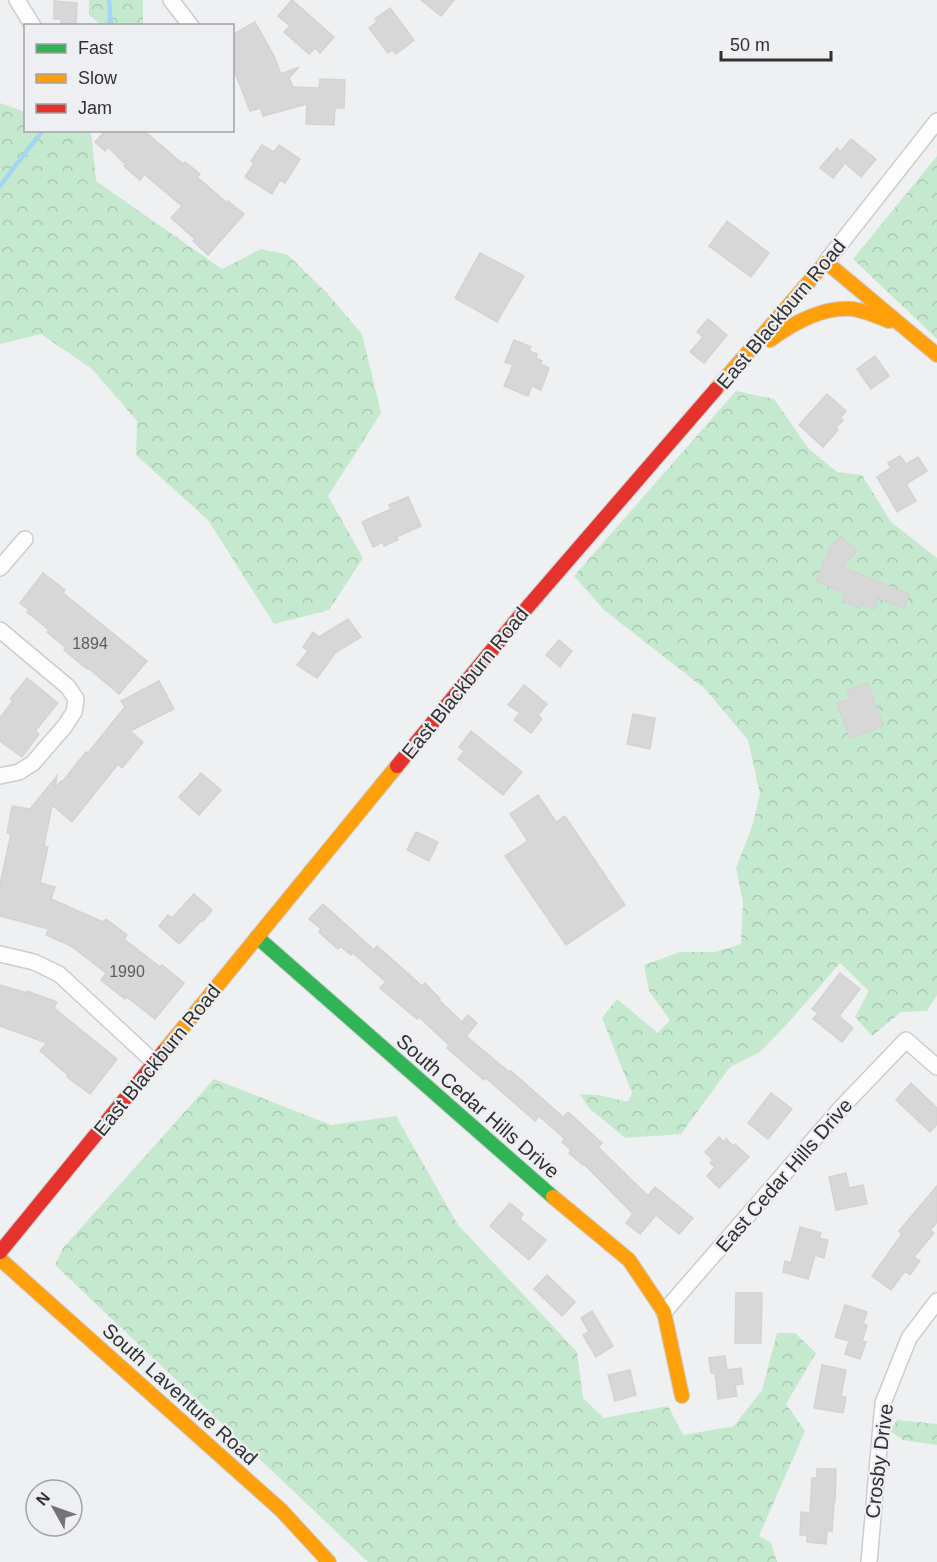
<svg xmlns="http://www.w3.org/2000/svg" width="937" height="1562" font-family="Helvetica,sans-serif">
<defs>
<pattern id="forest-crowns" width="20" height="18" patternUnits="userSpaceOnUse" patternTransform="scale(1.5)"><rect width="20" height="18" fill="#c5e9cf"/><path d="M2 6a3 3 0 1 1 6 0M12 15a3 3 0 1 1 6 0" fill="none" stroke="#aac8b2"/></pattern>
</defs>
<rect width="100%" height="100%" fill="#eff0f1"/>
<g fill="url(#forest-crowns)">
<path d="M89 0H143V25H101L89 15Z"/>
<path d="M0 103 25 112 26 130 91 131 96 181 222 269 261 249 288 255 326 292 362 334 381 413 328 496 363 558 329 610 274 624 208 520 136 455 137 421 92 369 41 334 0 344Z"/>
<path d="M937 156V339L853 259Z"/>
<path d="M736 391 774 399 808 448 837 472 862 475 891 522 937 558V995L927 1011 901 1012 872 1036 855 1017 869 991 840 963 789 1022 760 1052 730 1067 681 1134 625 1138 589 1108 580 1094 599 1095 628 1102 632 1093 602 1018 617 999 658 1033 670 1020 649 991 644 965 680 952H715L741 944 743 902 736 868 752 827 760 794 748 740 705 689 604 610 574 576Z"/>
<path d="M214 1079 331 1125 396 1116 458 1225 577 1352 583 1398 604 1418 668 1406 683 1435 734 1426 762 1390 777 1333H795L816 1353 786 1404 805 1431 759 1536 771 1543 777 1562H368L55 1265 63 1248Z"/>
<path d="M897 1420 937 1424V1445L903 1440 890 1431Z"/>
</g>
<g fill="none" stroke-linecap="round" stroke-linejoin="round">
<g stroke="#a1d6f5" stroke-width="4.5">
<path d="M109 0 111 26"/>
<path d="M0 186 43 130"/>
</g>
</g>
<g fill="#d7d7d7" stroke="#d4d3d4" stroke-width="1.5">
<path d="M292 0 334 37 320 53 315 48 309 54 284 32 290 26 278 16Z"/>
<path d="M421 0H454L441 16Z"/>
<path d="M54 1 77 3 76 26H61V19H54Z"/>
<path d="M390 8 414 40 396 54 392 50 388 53 369 28 377 22 375 19Z"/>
<path d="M255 22 274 56 281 74 299 67 289 78 293 87 319 88 320 79 345 80 344 108H335L334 125 306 124 307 104 263 116 261 108 250 111 232 65V35Z"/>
<path d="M106 130H143L183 164 185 162 200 174 197 177 227 203 228 201 244 214 208 255 193 241 195 239 171 218 182 206 144 174 140 180 124 166 126 165 108 147 105 151 95 142Z"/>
<path d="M851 139 876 159 861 177 845 163 833 178 820 168 837 148 840 152Z"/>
<path d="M262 145 274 152 279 145 300 159 285 183 280 180 272 194 245 177 254 163 251 161Z"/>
<path d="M727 221 769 253 751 277 709 246Z"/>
<path d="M480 253 524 276 497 322 455 298Z"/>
<path d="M708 319 727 335 704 363 690 352 703 337 697 332Z"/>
<path d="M514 340 531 347 529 351 537 354 536 358 542 361 540 364 549 368 541 390 532 386 528 396 504 386 513 365 505 362Z"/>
<path d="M875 356 889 376 871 389 857 369Z"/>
<path d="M827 394 846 411 840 418 843 420 836 428 838 430 823 447 799 425Z"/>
<path d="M900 456 906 464 918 457 927 471 906 484 916 501 897 512 877 477 891 468 888 463Z"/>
<path d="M408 497 421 526 396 537 398 540 384 546 383 542 373 547 362 522 391 509 389 505Z"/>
<path d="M841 536 857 551 842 567 909 594 904 608 878 598 874 609 861 604 860 608 842 601 845 593 816 581 824 561 830 550 828 549Z"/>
<path d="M43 573 65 590 63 593 147 661 119 694 88 668 87 669 64 650 66 648 47 632 49 630 27 612 29 610 20 603Z"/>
<path d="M348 619 361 637 336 652 317 678 297 665 308 651 303 647 313 632 319 637Z"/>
<path d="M559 640 572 651 560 667 546 655Z"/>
<path d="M27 678 58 703 35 731 39 734 22 757 0 741V718L13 701 10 699Z"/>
<path d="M159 681 174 709 130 731 143 742 122 768 118 764 72 822 52 805 44 846 48 847 40 883 55 887 51 899 103 922 106 919 127 935 124 939 160 967 162 965 184 983 155 1019 127 997 125 999 101 980 106 973 71 946 46 935 49 929 0 916V884L11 834 7 833 12 806 30 809 57 776 55 788 61 781 62 782 86 752 88 753 125 707 121 701Z"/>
<path d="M868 683 883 726 850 738 837 703 850 699 847 691Z"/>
<path d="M524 685 547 704 538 715 542 719 531 733 514 720 520 713 508 705Z"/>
<path d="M633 714 655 718 650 749 627 744Z"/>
<path d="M471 731 522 772 503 795 458 759 464 751 459 747Z"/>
<path d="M201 773 221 790 199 815 179 797Z"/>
<path d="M538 795 556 822 565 816 625 905 566 945 505 856 528 841 510 814Z"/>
<path d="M416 832 438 842 429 861 407 850Z"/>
<path d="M194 894 212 910 203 921 202 920 179 944 159 926 168 915 172 918Z"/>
<path d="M323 904 374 950 377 946 422 986 425 983 440 999 439 1000 462 1022 468 1015 477 1023 466 1036 509 1072 511 1071 563 1117 568 1112 602 1143 598 1147 648 1196 655 1187 693 1218 679 1234 656 1215 640 1234 626 1223 633 1214 584 1164 583 1165 569 1153 571 1150 562 1142 565 1139 539 1116 535 1121 486 1078 484 1080 447 1048 449 1045 419 1017 417 1019 380 988 386 982 353 953 351 955 340 946 338 949 319 932 321 929 309 919Z"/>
<path d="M840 973 860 989 839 1016 853 1028 842 1042 813 1019 818 1013 812 1009Z"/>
<path d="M0 985 27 993V991L57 1002 54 1008 117 1059 90 1094 67 1077 68 1075 40 1051 47 1043 0 1026Z"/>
<path d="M911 1083 937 1108V1124L930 1132 896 1100Z"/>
<path d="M771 1093 792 1109 768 1139 748 1123Z"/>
<path d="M719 1137 724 1142 726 1139 733 1146 735 1144 749 1157 719 1188 707 1176 715 1167 710 1163 713 1160 705 1152Z"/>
<path d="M846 1173 849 1188 863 1185 867 1204 836 1210 829 1177Z"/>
<path d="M937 1186V1222L930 1230 934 1233 914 1257 920 1261 910 1275 905 1271 891 1290 872 1276 902 1234 899 1231Z"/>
<path d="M510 1203 523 1214 520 1219 546 1240 529 1260 490 1226Z"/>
<path d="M800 1227 821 1233 819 1238 828 1240 824 1258 815 1255 808 1279 783 1272 785 1261 791 1263Z"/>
<path d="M547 1275 575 1302 562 1316 534 1289Z"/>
<path d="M736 1293H762L761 1343H735Z"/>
<path d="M845 1305 867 1312 863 1324 867 1325 862 1341 866 1342 860 1359 845 1354 849 1341 835 1337Z"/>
<path d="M592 1311 613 1346 596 1357 583 1335 589 1332 581 1318Z"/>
<path d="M725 1356 727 1370 741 1368 743 1384 735 1385 737 1396 718 1399 715 1373H711L709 1358Z"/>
<path d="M822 1365 846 1370 841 1396 846 1397 843 1413 814 1408Z"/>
<path d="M630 1370 636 1395 615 1401 608 1375Z"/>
<path d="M817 1469H836L835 1502H834L832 1531H827L826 1544 807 1542V1535H800L801 1512 810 1513 812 1478H817Z"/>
</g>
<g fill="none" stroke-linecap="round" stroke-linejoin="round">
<g stroke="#cbcccd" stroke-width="18">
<g id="street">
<path d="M17 0 33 26"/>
<path d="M171 0 191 26"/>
<path d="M826 262 937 121"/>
<path d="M0 568 25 539"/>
<path d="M0 630 68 687 76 699 74 712 65 726 33 763 19 772 0 776"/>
<path d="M0 954 34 962 59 974 155 1063"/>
<path d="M664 1312 841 1108 906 1040 937 1067"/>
<path d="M869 1562 883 1403 909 1338 937 1301"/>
</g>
</g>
<g stroke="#cbcccd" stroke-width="16">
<path id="fast" d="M257 937 553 1197"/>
</g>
<g stroke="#cbcccd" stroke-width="16">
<g id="slow">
<path d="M770 340C793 323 823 306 853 309 865 311 877 316 889 321"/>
<path d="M716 389 826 262 937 355"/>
<path d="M164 1051 397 766"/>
<path d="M553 1197 629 1260 664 1312 682 1396"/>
<path d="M0 1259 281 1510 329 1562"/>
</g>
</g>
<g stroke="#cbcccd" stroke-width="16">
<g id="jam">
<path d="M397 766 519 617 716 389"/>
<path d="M0 1252 164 1051"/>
</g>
</g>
<use href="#street" stroke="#fdfdfd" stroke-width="15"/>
<use href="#fast" stroke="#30b455" stroke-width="14"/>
<use href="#slow" stroke="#ff9f0a" stroke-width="14"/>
<use href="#jam" stroke="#e5322d" stroke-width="14"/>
</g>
<g text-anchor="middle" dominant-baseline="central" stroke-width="4.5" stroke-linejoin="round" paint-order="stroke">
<g font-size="16" fill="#5d5d5e">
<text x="90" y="643">1894</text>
<text x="127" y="971">1990</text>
</g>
<g font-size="20" fill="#313132" stroke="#eeeff2">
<text transform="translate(781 314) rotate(-50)">East Blackburn Road</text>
<text transform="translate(465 683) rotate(-51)">East Blackburn Road</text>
<text transform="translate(157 1060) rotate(-51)">East Blackburn Road</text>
<text transform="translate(478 1106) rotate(41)">South Cedar Hills Drive</text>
<text transform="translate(784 1175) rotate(-49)">East Cedar Hills Drive</text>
<text transform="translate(180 1394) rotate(42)">South Laventure Road</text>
<text transform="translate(879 1461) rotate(-83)">Crosby Drive</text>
</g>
</g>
<rect x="24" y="24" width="210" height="108" fill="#eeeff2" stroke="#a2a3a5" stroke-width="1.5"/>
<rect x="36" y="44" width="30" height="9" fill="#30b455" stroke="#a2a3a5" stroke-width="1.5"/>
<text x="78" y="54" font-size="18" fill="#313132">Fast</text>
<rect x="36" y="74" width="30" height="9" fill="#ff9f0a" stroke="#a2a3a5" stroke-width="1.5"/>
<text x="78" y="84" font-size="18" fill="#313132">Slow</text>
<rect x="36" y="104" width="30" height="9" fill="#e5322d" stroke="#a2a3a5" stroke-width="1.5"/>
<text x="78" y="114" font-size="18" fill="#313132">Jam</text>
<g transform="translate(54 1508) rotate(310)"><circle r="28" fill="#eeeff2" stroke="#a2a3a5" stroke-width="1.5"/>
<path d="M0-4.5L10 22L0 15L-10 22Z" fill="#747475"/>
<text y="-9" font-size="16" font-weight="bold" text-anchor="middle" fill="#313132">N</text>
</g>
<path d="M721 51v9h110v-9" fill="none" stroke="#313132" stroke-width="3"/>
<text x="730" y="51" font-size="18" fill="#313132" stroke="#eeeff2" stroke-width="4.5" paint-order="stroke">50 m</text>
</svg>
